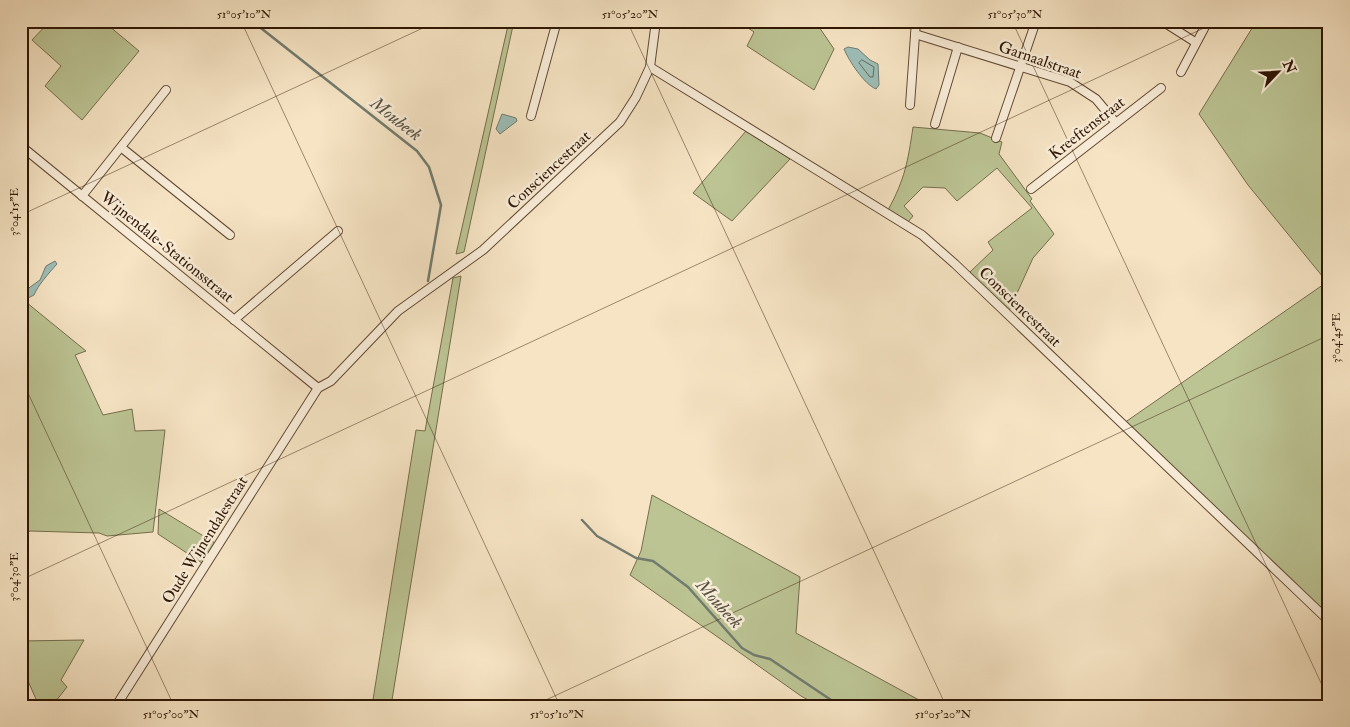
<svg xmlns="http://www.w3.org/2000/svg" width="1350" height="727" font-family="'IM FELL Double Pica',serif">
<rect width="100%" height="100%" fill="#f6e4c4"/>
<filter id="stains"><feTurbulence type="fractalNoise" baseFrequency=".004" numOctaves="4"/><feColorMatrix values="0 0 0 0 .2 0 0 0 0 .09 0 0 0 0 .02 0 0 0 .5 -.17"/></filter>
<radialGradient id="worn" r=".72"><stop offset=".6" stop-color="#630" stop-opacity="0"/><stop offset="1" stop-color="#630" stop-opacity=".3"/></radialGradient>
<g fill="#bcc494" stroke="#766e4c">
<path d="M50 21H103L139 51 82 120 45 86 61 66 32 40Z"/>
<path d="M509 21H514L464 252 456 254Z"/>
<path d="M815 21 834 49 814 90 747 46 754 32 739 22Z"/>
<path d="M1248 21H1329V623L1124 423 1327 282 1248 185 1199 114 1254 25Z"/>
<path d="M913 127 980 133 1002 142 999 154 1032 199 1030 201 1054 234 1033 258 1009 311 970 272 993 250 988 242 1032 208 997 168 957 201 945 188 923 187 904 206 913 216 908 222 888 210C905 179 908 161 913 127Z"/>
<path d="M746 131 790 159 732 221 693 193Z"/>
<path d="M461 276 391 706H372L416 430 425 431 453 278Z"/>
<path d="M21 298 86 351 75 355 103 415 132 409 135 431 165 430 153 532 107 536 99 533 30 531 21 536Z"/>
<path d="M652 495 800 577 796 633 930 706H819L801 696 630 575 641 551Z"/>
<path d="M159 509 215 543 202 563 158 534Z"/>
<path d="M84 640 61 680 67 687 52 706H39L21 665V641Z"/>
</g>
<g fill="#9dbeb7" stroke="#717b6f">
<path d="M848 47 858 49 870 60 878 64 879 85 876 89C864 84 849 61 844 49Z"/>
<path d="M502 114 516 118 517 121 500 134 496 129Z"/>
<path d="M55 261 57 264C49 273 38 285 34 295L28 298 26 290 40 280 46 266Z"/>
</g>
<g fill="none" stroke-linecap="round" stroke-linejoin="round">
<path stroke="#666a5d" stroke-width="1" d="M862 60 874 67 873 77H870L859 63Z"/>
<g stroke="#717b6f" stroke-width="2.5">
<path d="M252 21 417 151 429 167 441 205 428 281"/>
<path d="M582 520 597 536 636 558 653 561 688 587 742 648 754 655 770 659 840 706"/>
<path d="M860 706H869"/>
</g>
<g stroke="#614a33" stroke-width="10">
<g id="minor">
<path d="M1162 21 1195 42"/>
<path d="M915 34 1070 82 1096 99 1116 123"/>
<path d="M650 67 922 235 955 264 1329 621"/>
<path d="M1181 72 1208 21"/>
<path d="M910 105 916 21"/>
<path d="M531 116 557 21"/>
<path d="M935 124 958 47"/>
<path d="M996 138 1036 21"/>
<path d="M21 146 318 388"/>
<path d="M122 148 230 235"/>
<path d="M1031 189 1161 88"/>
<path d="M82 196 166 90"/>
<path d="M234 320 338 231"/>
<path d="M116 706 318 388 331 381 398 311 483 250 620 122 636 97 650 67 656 21"/>
</g>
</g>
<use href="#minor" stroke="#f9edd9" stroke-width="8"/>
</g>
<path fill="none" stroke="#2f1703" stroke-width="1" stroke-opacity="0.45" d="M241 21 560 706M627 21 946 706M1012 21 1329 700M21 215 438 21M21 378 174 706M21 580 1219 21M533 706 1329 335M1315 706 1329 699"/>
<g text-anchor="middle" dominant-baseline="central" stroke-width="5" stroke-linejoin="round" paint-order="stroke">
<g font-size="16" fill="#2f1703" stroke="#f9edd9">
<text transform="translate(1040 60) rotate(19)">Garnaalstraat</text>
<text transform="translate(1087 128) rotate(-38)">Kreeftenstraat</text>
<text transform="translate(549 170) rotate(-43)">Consciencestraat</text>
<text transform="translate(167 247) rotate(39)">Wijnendale-Stationsstraat</text>
<text transform="translate(1020 307) rotate(44)">Consciencestraat</text>
<text transform="translate(205 540) rotate(-58)">Oude Wijnendalestraat</text>
</g>
<g font-size="18" font-style="italic" fill="#565142" stroke="#f9edd9">
<text transform="translate(396 119) rotate(38)">Moubeek</text>
<text transform="translate(719 604) rotate(48)">Moubeek</text>
</g>
</g>
<rect width="1350" height="727" fill="none" stroke="#f6e4c4" stroke-width="55"/>
<g transform="translate(1278 72) rotate(65)" stroke="#f9edd9" stroke-width="4" paint-order="stroke">
<path d="M0-4L9 19L0 12L-9 19Z" fill="#2f1703"/>
<text y="-8" font-size="14" font-weight="bold" text-anchor="middle" fill="#2f1703">N</text>
</g>
<rect x="28" y="28" width="1294" height="672" fill="none" stroke="#2f1703" stroke-width="2"/>
<g font-size="12" text-anchor="middle" fill="#2f1703">
<text x="244" y="18">51°05'10"N</text>
<text x="630" y="18">51°05'20"N</text>
<text x="1015" y="18">51°05'30"N</text>
<text transform="translate(14 212) rotate(-90)" y="4">3°04'15"E</text>
<text transform="translate(1336 338) rotate(-90)" y="4">3°04'45"E</text>
<text transform="translate(14 577) rotate(-90)" y="4">3°04'30"E</text>
<text x="171" y="718">51°05'00"N</text>
<text x="557" y="718">51°05'10"N</text>
<text x="943" y="718">51°05'20"N</text>
</g>
<rect width="100%" height="100%" filter="url(#stains)"/>
<rect width="100%" height="100%" fill="url(#worn)"/>
</svg>
